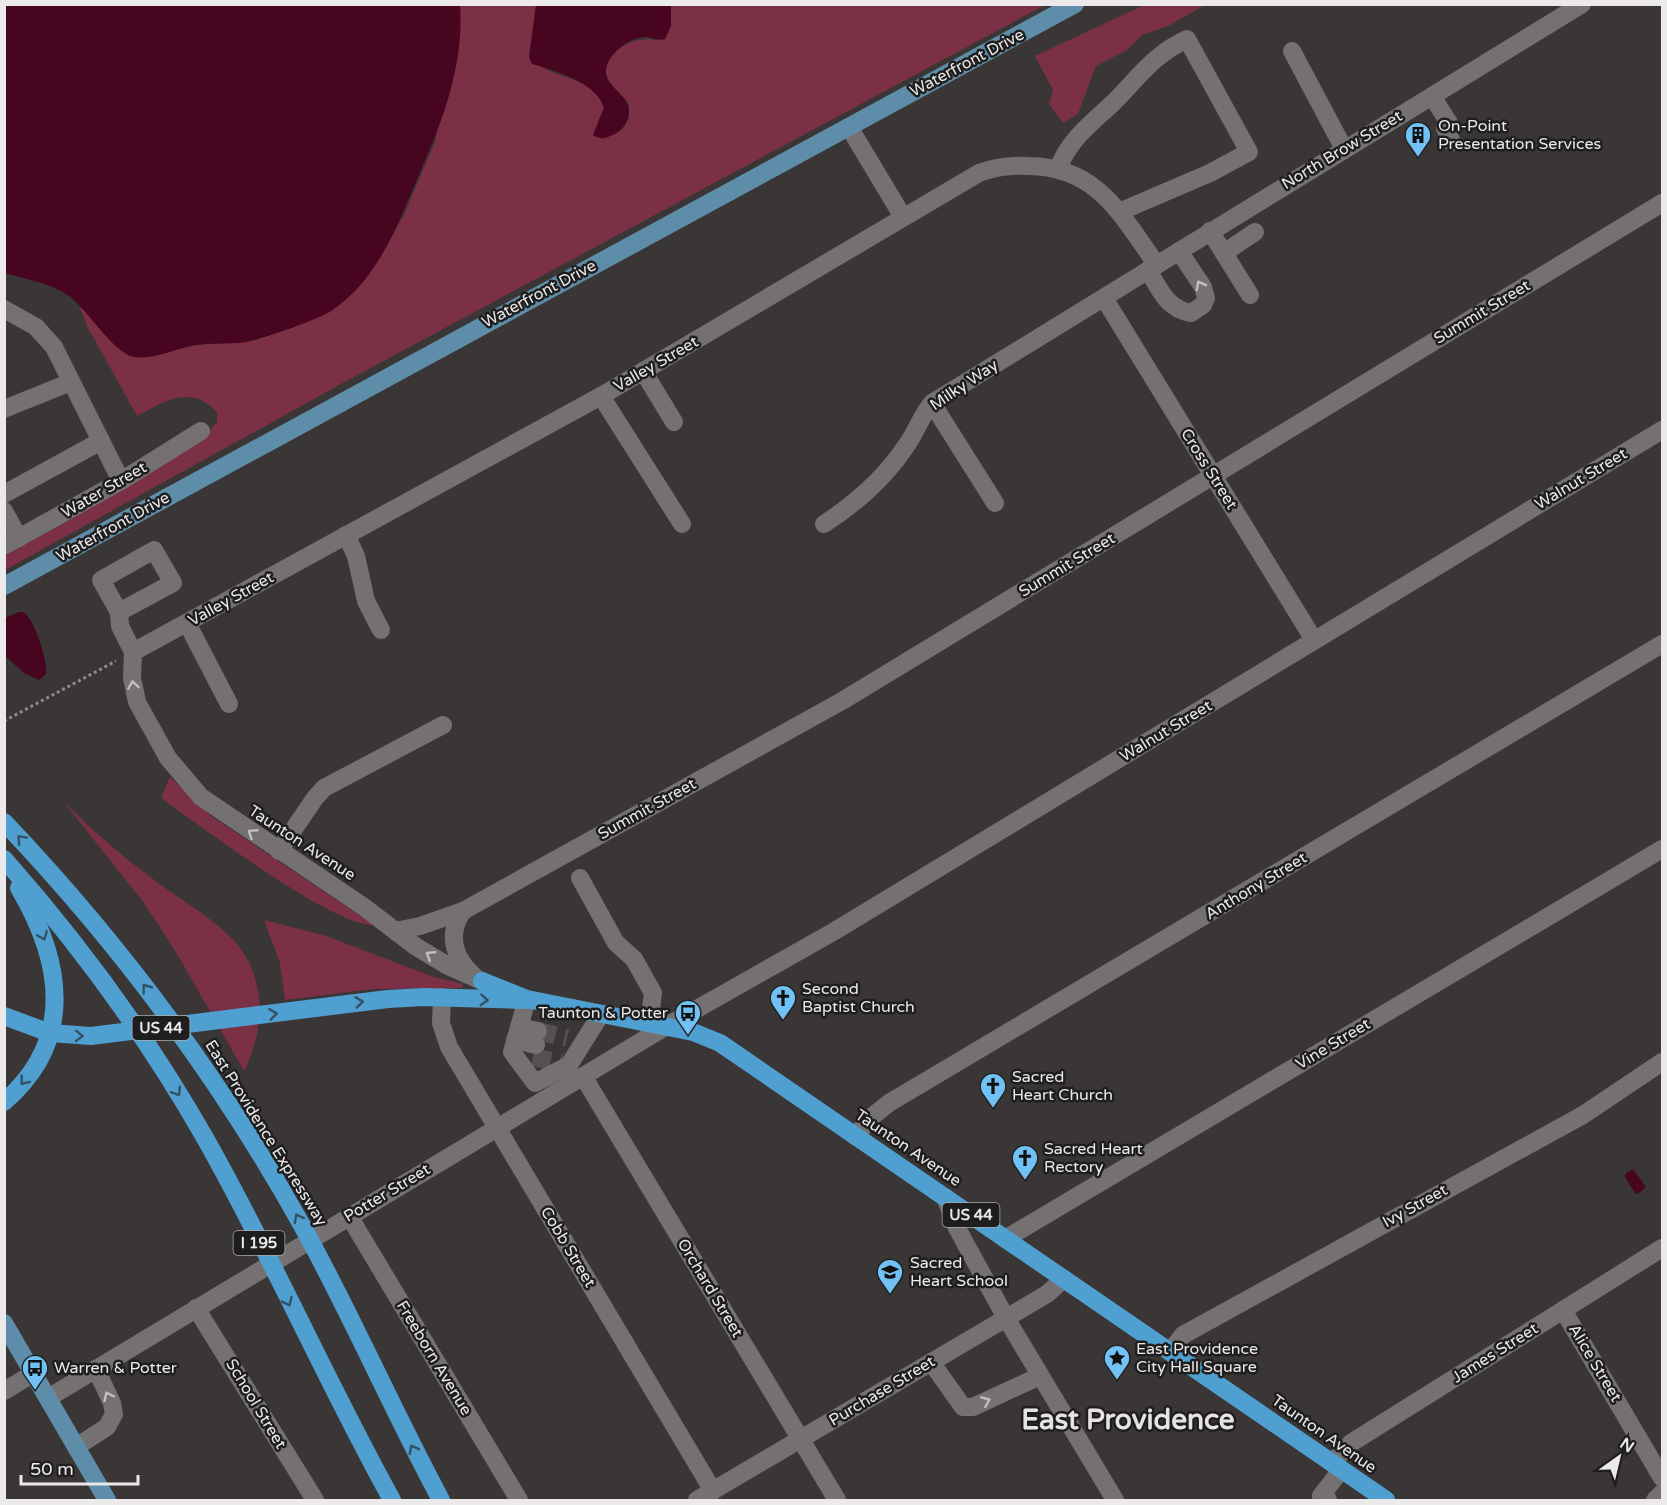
<svg xmlns="http://www.w3.org/2000/svg" width="1667" height="1505" font-family="'Varela Round',sans-serif">
<rect width="100%" height="100%" fill="#3a3636"/>
<g fill="#7b3046">
<path d="M460 5H536L529 57C536 62 542 68 550 71 570 81 597 81 604 108L597 123 622 130 629 118V104C623 94 608 85 606 74 603 49 639 34 658 41L671 5H1045L341 384 5 570V556L107 499 201 440 217 422V412C190 384 166 401 137 416L87 326 79 304 112 340 136 358 196 345 253 341 318 317 331 311 354 291 379 259 404 215 435 142Z"/>
<path d="M1144 5H1205L1168 26 1142 35 1127 50 1096 66 1078 114 1063 123 1049 104 1053 90 1035 56Z"/>
<path d="M170 777 211 816 374 925C333 927 201 826 161 798Z"/>
<path d="M63 801C90 828 118 853 149 876 174 896 203 911 226 933 267 969 267 1026 244 1071L176 952 144 903Z"/>
<path d="M264 920 326 936 434 977 463 984 462 988 373 989 285 1000 280 963Z"/>
</g>
<g fill="#47051f">
<path d="M4 5H460C464 66 443 120 419 175 398 224 378 280 331 311 317 320 253 343 237 343 223 344 210 343 196 345 177 348 154 360 134 357 114 354 87 309 69 296 51 283 25 279 5 273Z"/>
<path d="M536 5H671V26L665 39C657 41 654 38 647 37 632 36 612 51 607 65 599 89 639 95 627 121 624 128 617 134 610 136 604 139 599 139 593 135L604 108C597 82 555 71 532 64L529 57Z"/>
<path d="M19 612H23C34 617 48 662 46 674L39 680 24 673 5 656V618Z"/>
<path d="M1633 1169 1646 1187 1638 1194 1635 1193 1625 1177V1174Z"/>
</g>
<g fill="none" stroke-linecap="round" stroke-linejoin="round">
<g stroke="#555151" stroke-width="18" stroke-dasharray="18 9" stroke-linecap="butt">
<path d="M538 1031 567 1038"/>
<path d="M533 1057 561 1063"/>
</g>
<path stroke="#8d8a8a" stroke-width="3" stroke-dasharray="3 3" stroke-linecap="butt" d="M4 721 116 661"/>
<g stroke="#757172" stroke-width="18">
<path d="M1292 51 1344 149"/>
<path d="M1432 96 1449 123 1445 128 1452 142"/>
<path d="M849 127 903 217"/>
<path d="M1058 169C1069 139 1092 123 1114 102 1139 77 1153 55 1187 39L1249 152 1210 173 1119 212"/>
<path d="M1210 231 1250 295"/>
<path d="M1224 253 1255 232"/>
<path d="M1148 270C1160 290 1167 309 1191 313L1203 305 1206 298 1203 287 1179 251"/>
<path d="M1104 298 1314 640"/>
<path d="M4 309 36 327 54 347 121 481"/>
<path d="M643 371 674 422"/>
<path d="M601 396 682 524"/>
<path d="M932 403 995 503"/>
<path d="M4 409 71 382"/>
<path d="M4 494 101 441"/>
<path d="M4 511 19 538"/>
<path d="M824 524C858 502 886 477 908 443 917 430 922 414 932 403L1582 4"/>
<path d="M346 535 356 556 366 601 381 630"/>
<path d="M4 546 121 481 201 431"/>
<path d="M119 612 101 580 154 550 173 583 119 612 120 626 133 652"/>
<path d="M187 623 229 704"/>
<path d="M133 652 601 396 979 173C995 167 1012 165 1029 166 1098 167 1121 215 1157 265"/>
<path d="M133 652 132 678 137 702 168 758 201 797 364 907 415 946 448 966 482 981"/>
<path d="M279 851 315 798 324 788 443 725"/>
<path d="M580 878 616 943 634 959 653 993 649 1024"/>
<path d="M463 911C447 933 453 957 473 975"/>
<path d="M395 931 420 926 463 911 842 701 1662 203"/>
<path d="M442 997 441 1023 449 1047 713 1491"/>
<path d="M527 999 512 1052 535 1083 569 1065 601 1014"/>
<path d="M519 1027 538 1031"/>
<path d="M515 1040 536 1045"/>
<path d="M583 1076 837 1500"/>
<path d="M855 1136 874 1115 889 1103 1662 644"/>
<path d="M945 1197 957 1228 1006 1318 1115 1500"/>
<path d="M349 1216 519 1500"/>
<path d="M1005 1239 1662 849"/>
<path d="M196 1308 315 1500"/>
<path d="M1563 1310 1662 1478"/>
<path d="M1170 1352 1183 1335 1583 1115 1662 1062"/>
<path d="M931 1362 963 1407H973L1040 1376"/>
<path d="M4 1391 34 1373"/>
<path d="M48 1398 665 1027 833 932 1662 430"/>
<path d="M76 1447 107 1427 114 1414 112 1403 96 1369"/>
<path d="M1332 1463 1351 1443 1662 1248"/>
<path d="M697 1500 1047 1294 1064 1279"/>
<path d="M1328 1500 1321 1496 1341 1470"/>
<path d="M1655 1500 1662 1493"/>
</g>
<g stroke="#5e8daa" stroke-width="18">
<path d="M4 586 1075 4"/>
<path d="M4 1323 107 1500"/>
</g>
<g stroke="#4f9fd0" stroke-width="18">
<path d="M4 822C121 945 222 1081 304 1229 353 1318 393 1411 441 1500"/>
<path d="M4 859C81 946 148 1038 205 1138 272 1256 326 1381 392 1500"/>
<path d="M482 981 527 999 693 1032 720 1043 1386 1500"/>
<path d="M4 1016 50 1033 91 1036 388 999 424 997 525 1000"/>
<path d="M4 1102C76 1040 62 961 19 888"/>
</g>
</g>
<defs><path id="oneway-chevron" d="M-2-3.5L2.5 0L-2 3.5" fill="none" stroke-width="1.6" stroke-linecap="round" stroke-linejoin="round" transform="scale(1.5)"/></defs>
<g stroke="#c2bfc0">
<use href="#oneway-chevron" transform="translate(1200 285) rotate(-118)"/>
<use href="#oneway-chevron" transform="translate(133 685) rotate(-99)"/>
<use href="#oneway-chevron" transform="translate(252 833) rotate(-146)"/>
<use href="#oneway-chevron" transform="translate(430 955) rotate(-148)"/>
<use href="#oneway-chevron" transform="translate(108 1396) rotate(-115)"/>
<use href="#oneway-chevron" transform="translate(986 1401) rotate(-23)"/>
</g>
<g stroke="#325265">
<use href="#oneway-chevron" transform="translate(21 839) rotate(-133)"/>
<use href="#oneway-chevron" transform="translate(43 936) rotate(68)"/>
<use href="#oneway-chevron" transform="translate(146 988) rotate(-127)"/>
<use href="#oneway-chevron" transform="translate(484 1000) rotate(4)"/>
<use href="#oneway-chevron" transform="translate(359 1002) rotate(-7)"/>
<use href="#oneway-chevron" transform="translate(273 1014) rotate(-7)"/>
<use href="#oneway-chevron" transform="translate(79 1036) rotate(2)"/>
<use href="#oneway-chevron" transform="translate(24 1081) rotate(128)"/>
<use href="#oneway-chevron" transform="translate(177 1092) rotate(59)"/>
<use href="#oneway-chevron" transform="translate(298 1218) rotate(-119)"/>
<use href="#oneway-chevron" transform="translate(288 1302) rotate(64)"/>
<use href="#oneway-chevron" transform="translate(413 1449) rotate(-118)"/>
</g>
<defs>
<g id="building-pin" transform="scale(1.35)"><path d="M0 17L-7.5 6A9.5 9.5 0 1 1 7.5 6Z" fill="#71c1f5" stroke="#1f1e1e"/><path d="M-4-6H4V6H1V3H-1V6H-4ZM-2.5-4.3h1.7v1.8h-1.7ZM.8-4.3h1.7v1.8H.8ZM-2.5-1h1.7V.8h-1.7ZM.8-1h1.7V.8H.8Z" fill="#111"/></g>
<g id="church-pin" transform="scale(1.35)"><path d="M0 17L-7.5 6A9.5 9.5 0 1 1 7.5 6Z" fill="#71c1f5" stroke="#1f1e1e"/><path d="M-1.2-6h2.4v3.5h3.3v2.4h-3.3V6h-2.4V-.1h-3.3v-2.4h3.3Z" fill="#111"/></g>
<g id="bus-pin" transform="scale(1.35)"><path d="M0 17L-7.5 6A9.5 9.5 0 1 1 7.5 6Z" fill="#71c1f5" stroke="#1f1e1e"/><path d="M-5-6H5V4H4V6H2V4H-2V6H-4V4H-5ZM-3.5-4V0h7V-4ZM-3.5 1.2v1.5H-2V1.2ZM2 1.2v1.5H3.5V1.2Z" fill="#111"/></g>
<g id="school-pin" transform="scale(1.35)"><path d="M0 17L-7.5 6A9.5 9.5 0 1 1 7.5 6Z" fill="#71c1f5" stroke="#1f1e1e"/><path d="M0-5L7-2L0 1L-7-2ZM-4 1L0 2.5L4 1V4Q0 6-4 4Z" fill="#111"/></g>
<g id="sight-pin" transform="scale(1.35)"><path d="M0 17L-7.5 6A9.5 9.5 0 1 1 7.5 6Z" fill="#71c1f5" stroke="#1f1e1e"/><path d="M0-6L1.8-2.2L6-1.7L2.9 1.2L3.7 5.4L0 3.3L-3.7 5.4L-2.9 1.2L-6-1.7L-1.8-2.2Z" fill="#111"/></g>
</defs>
<g fill-rule="evenodd">
<use href="#building-pin" x="1418" y="135"/>
<use href="#church-pin" x="783" y="998"/>
<use href="#bus-pin" x="688" y="1013"/>
<use href="#church-pin" x="993" y="1086"/>
<use href="#church-pin" x="1025" y="1158"/>
<use href="#school-pin" x="890" y="1272"/>
<use href="#sight-pin" x="1117" y="1358"/>
<use href="#bus-pin" x="35" y="1368"/>
</g>
<g text-anchor="middle" dominant-baseline="central" stroke-width="5" stroke-linejoin="round" paint-order="stroke">
<g fill="#1f1e1e" stroke="#aeacad" stroke-width="1.5">
<rect x="132.5" y="1016" width="57" height="24" rx="4.5"/>
<rect x="942.5" y="1203" width="57" height="24" rx="4.5"/>
<rect x="233.5" y="1231" width="51" height="24" rx="4.5"/>
</g>
<g font-size="15" font-weight="bold" fill="#ece9ea">
<text x="161" y="1028">US 44</text>
<text x="971" y="1215">US 44</text>
<text x="259" y="1243">I 195</text>
</g>
<g font-size="16" fill="#ece9ea" stroke="#1f1e1e">
<text transform="translate(967 63) rotate(-28)">Waterfront Drive</text>
<text transform="translate(1342 150) rotate(-31)">North Brow Street</text>
<text transform="translate(539 294) rotate(-28)">Waterfront Drive</text>
<text transform="translate(1482 312) rotate(-31)">Summit Street</text>
<text transform="translate(656 364) rotate(-30)">Valley Street</text>
<text transform="translate(964 385) rotate(-34)">Milky Way</text>
<text transform="translate(1209 469) rotate(58)">Cross Street</text>
<text transform="translate(1581 479) rotate(-31)">Walnut Street</text>
<text transform="translate(104 490) rotate(-30)">Water Street</text>
<text transform="translate(113 527) rotate(-29)">Waterfront Drive</text>
<text transform="translate(1067 565) rotate(-31)">Summit Street</text>
<text transform="translate(231 599) rotate(-29)">Valley Street</text>
<text transform="translate(1166 731) rotate(-31)">Walnut Street</text>
<text transform="translate(647 809) rotate(-29)">Summit Street</text>
<text transform="translate(302 843) rotate(33)">Taunton Avenue</text>
<text transform="translate(1256 886) rotate(-31)">Anthony Street</text>
<text transform="translate(1333 1044) rotate(-31)">Vine Street</text>
<text transform="translate(266 1133) rotate(58)">East Providence Expressway</text>
<text transform="translate(908 1148) rotate(34)">Taunton Avenue</text>
<text transform="translate(387 1193) rotate(-31)">Potter Street</text>
<text transform="translate(1415 1206) rotate(-29)">Ivy Street</text>
<text transform="translate(568 1247) rotate(59)">Cobb Street</text>
<text transform="translate(710 1288) rotate(59)">Orchard Street</text>
<text transform="translate(1495 1353) rotate(-32)">James Street</text>
<text transform="translate(434 1358) rotate(59)">Freeborn Avenue</text>
<text transform="translate(1595 1363) rotate(59)">Alice Street</text>
<text transform="translate(882 1391) rotate(-31)">Purchase Street</text>
<text transform="translate(256 1404) rotate(59)">School Street</text>
<text transform="translate(1324 1434) rotate(35)">Taunton Avenue</text>
</g>
<g font-size="16" fill="#ece9ea" stroke="#1f1e1e" text-anchor="start">
<text x="1438" y="126">On-Point<tspan x="1438" dy="18">Presentation Services</tspan></text>
<text x="802" y="989">Second<tspan x="802" dy="18">Baptist Church</tspan></text>
<text x="668" y="1013" text-anchor="end">Taunton &amp; Potter</text>
<text x="1012" y="1077">Sacred<tspan x="1012" dy="18">Heart Church</tspan></text>
<text x="1044" y="1149">Sacred Heart<tspan x="1044" dy="18">Rectory</tspan></text>
<text x="910" y="1263">Sacred<tspan x="910" dy="18">Heart School</tspan></text>
<text x="1136" y="1349">East Providence<tspan x="1136" dy="18">City Hall Square</tspan></text>
<text x="54" y="1368">Warren &amp; Potter</text>
</g>
<g font-size="28" font-weight="bold" fill="#e7e2e3" stroke="#1f1e1e">
<text x="1128" y="1420">East Providence</text>
</g>
</g>
<rect width="1667" height="1505" fill="none" stroke="#ece9ea" stroke-width="12"/>
<g transform="translate(1619 1457) rotate(34)" stroke="#1f1e1e" stroke-width="4.5" paint-order="stroke">
<path d="M0-4.5L10 22L0 15L-10 22Z" fill="#ece9ea"/>
<text y="-9" font-size="16" font-weight="bold" text-anchor="middle" fill="#ece9ea">N</text>
</g>
<path d="M21 1475v9h117v-9" fill="none" stroke="#ece9ea" stroke-width="3"/>
<text x="30" y="1475" font-size="18" fill="#ece9ea" stroke="#1f1e1e" stroke-width="4.5" paint-order="stroke">50 m</text>
</svg>
